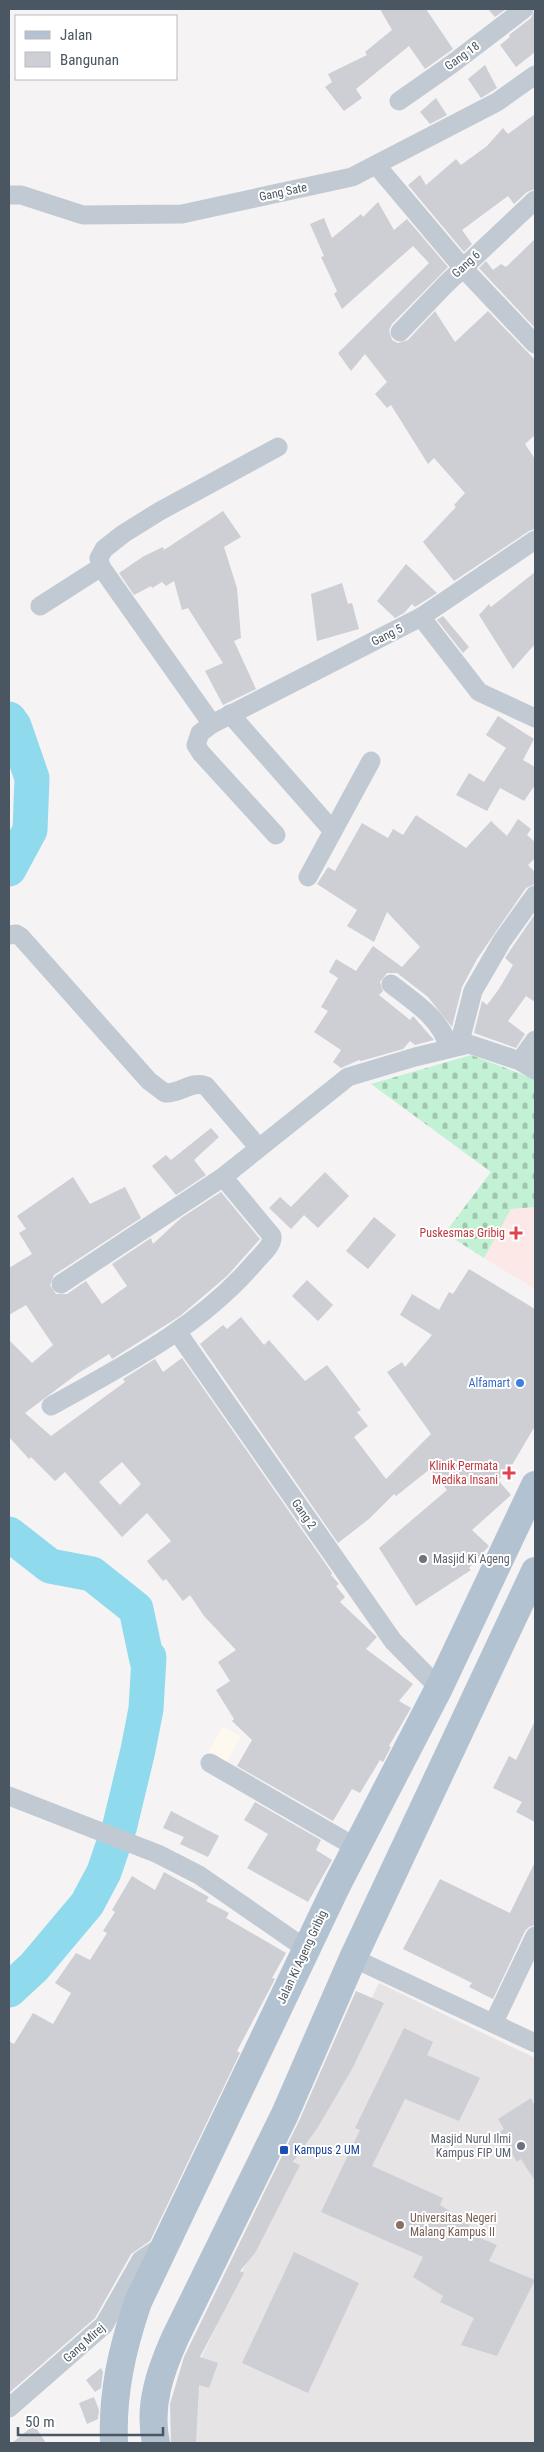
<svg xmlns="http://www.w3.org/2000/svg" width="544" height="2452" font-family="'Roboto Condensed',sans-serif">
<defs>
<pattern id="cemetery-stones" width="16" height="16" patternUnits="userSpaceOnUse" patternTransform="scale(1.25)"><rect width="16" height="16" fill="#c3f1d5"/><path d="M2 7V4a2 2 0 0 1 4 0v3zM10 15v-3a2 2 0 0 1 4 0v3z" fill="#a0c6b0"/></pattern>
</defs>
<rect width="100%" height="100%" fill="#f5f3f3"/>
<path fill="#fdf9ef" d="M223 1726 241 1737 226 1763 208 1753Z"/>
<path fill="#e6e4e5" d="M379 1983 535 2058V2443H191L185 2392Z"/>
<path fill="#fce8e6" d="M535 1207V1289L484 1258 511 1209Z"/>
<path fill="url(#cemetery-stones)" d="M471 1055 535 1079V1207L511 1209 484 1258 445 1233 491 1172 371 1084Z"/>
<g fill="none" stroke-linecap="round" stroke-linejoin="round">
<g stroke="#90daee" stroke-width="35">
<path d="M9 719 14 726 32 778 30 830 9 869"/>
<path d="M9 1534 50 1566 92 1574 136 1609 147 1661 149 1657 146 1709 138 1750 120 1825 104 1872 87 1904 34 1967 9 1990"/>
</g>
</g>
<g fill="#cdcfd5" fill-rule="evenodd">
<path d="M380 9H426L453 49 425 69 409 46 356 89 362 98 344 111 325 87 332 82 328 74 367 55 365 52 392 30Z"/>
<path d="M488 9H506L495 17Z"/>
<path d="M535 9V52L516 67 500 45 510 37 509 35 531 18Z"/>
<path d="M485 65 497 88 481 98 468 79Z"/>
<path d="M436 98 447 115 430 124 420 112Z"/>
<path d="M535 114V189L527 192 514 204 508 196 462 230 472 244 464 252 408 185 420 175 426 185 456 159 461 165 487 146 503 128 508 134Z"/>
<path d="M378 202 394 230 407 219 448 267 392 324 389 330 392 340 398 343 408 340 435 311 455 342 488 311 535 360V435L525 444 535 459V529L529 531 454 581 423 542 456 507 454 505 465 493 434 458 428 464 391 405 387 408 375 394 387 382 365 354 351 371 338 353 429 263 413 246 342 309 334 294 337 291 321 257 324 256 310 224 324 218 332 238 361 214 363 217Z"/>
<path d="M535 239V328L479 268 486 261 493 270 501 264 506 267Z"/>
<path d="M223 511 241 537 224 547 237 588 241 638 234 641 256 689 223 705 205 671 223 663 188 608 182 610 174 581 166 586 162 582 152 588 151 586 134 595 119 573 144 556 163 547 164 550Z"/>
<path d="M406 564 437 593 415 607 412 604 404 613 395 618 377 601Z"/>
<path d="M535 572V644L513 669 479 615 489 604 491 607Z"/>
<path d="M342 583 348 604 352 603 359 629 317 641 311 594Z"/>
<path d="M443 616 469 647 463 653 437 620Z"/>
<path d="M498 716 534 739 523 760 535 767V785L524 801 500 788 487 811 456 795 469 773 484 782 506 748 486 735Z"/>
<path d="M416 815 466 848 491 821 507 836 518 819 531 829 527 835 535 842V858L528 865 535 872V884L526 888 477 959 462 987 452 1027 428 997 397 973H387L380 982 383 991 379 995 410 1020 413 1016 434 1040 415 1045 410 1041 403 1049 361 1061 359 1060 341 1068 333 1062 341 1050 314 1032 328 1011 321 1007 338 978 329 972 336 959 356 971 373 946 402 967 420 947 387 912 374 942 347 926 357 910 317 884 328 867 335 871 362 823 388 838 393 829 403 835Z"/>
<path d="M535 914V1002L526 996 508 1021 525 1034 516 1048 474 1033 482 1001 487 1005 499 989 513 965 505 958Z"/>
<path d="M211 1128 219 1137 194 1160 206 1175 176 1195 152 1166 166 1155 171 1160Z"/>
<path d="M325 1172 349 1196 318 1228 304 1215 291 1229 269 1208 280 1197 291 1207Z"/>
<path d="M73 1177 90 1204 125 1187 141 1218 54 1275 50 1285 56 1294H67L86 1281 102 1304 127 1286 112 1264 151 1238 153 1244 181 1218 221 1192 260 1239 227 1276 180 1316 112 1359 109 1354 77 1374 25 1413 51 1436 125 1382 123 1379 155 1359 163 1372 182 1358 332 1573 331 1575 339 1584 336 1586 345 1597 340 1602 377 1637 366 1649 413 1684 399 1701 411 1708 389 1746 391 1747 383 1762 380 1760 360 1793 352 1789 333 1821 237 1766 252 1740 232 1721 234 1719 216 1690 230 1681 218 1662 236 1650 204 1616 190 1595 183 1601 166 1579 163 1581 147 1561 171 1541 147 1513 122 1537 65 1472 55 1481 31 1457 29 1459 9 1437V1340L32 1363 53 1345 26 1305 9 1315V1268L32 1254 19 1233 26 1229 17 1216ZM122 1462 141 1484 120 1505 99 1482Z"/>
<path d="M374 1217 396 1235 368 1269 346 1251Z"/>
<path d="M469 1269 535 1309V1426L509 1470 498 1480 511 1495 472 1530 489 1546 469 1568 471 1570 416 1606 379 1548 447 1490 430 1469 396 1496 394 1494 369 1519 338 1543 200 1344 223 1325 227 1329 241 1317 264 1345 269 1340 305 1381 327 1365 361 1410 357 1412 368 1426 354 1437 386 1479 431 1434 387 1372 402 1362 405 1367 432 1335 400 1315 412 1294 439 1310 449 1292 453 1294Z"/>
<path d="M307 1280 333 1305 318 1321 292 1296Z"/>
<path d="M535 1721V1822L516 1812 522 1802 493 1788 509 1756 516 1760Z"/>
<path d="M255 1802 321 1840 316 1850 332 1860 308 1902 247 1868 268 1834 244 1820Z"/>
<path d="M171 1811 219 1836 208 1857 180 1844 184 1837 163 1828Z"/>
<path d="M535 1862V1925L529 1927 525 1931 493 1999 469 1987 472 1983 403 1949 440 1879 510 1913Z"/>
<path d="M164 1872 209 1897 206 1901 229 1913 226 1918 286 1953 272 1978 275 1979 237 2051 240 2053 150 2241 131 2254 95 2318 9 2393V2041L14 2044 33 2013 53 2024 71 1993 55 1983 76 1953 90 1960 107 1933 103 1931 115 1912 112 1910 132 1876 155 1890Z"/>
<path d="M356 1991 384 2003 352 2069 318 2127 293 2162 300 2165 255 2253 240 2271 244 2273 200 2357 218 2363 209 2388 199 2385 196 2443H171L170 2404 184 2357 299 2121Z"/>
<path d="M404 2028 433 2042 427 2055 480 2078 459 2121 405 2099 372 2166 443 2198 440 2205 470 2224 466 2232 497 2245 489 2261 535 2280 497 2356 461 2345 474 2318 440 2302 443 2296 413 2277 423 2257 321 2212 360 2130 355 2128Z"/>
<path d="M531 2098 535 2106V2181L521 2159 517 2162 498 2133 504 2129 498 2119Z"/>
<path d="M294 2252 359 2283 308 2393 242 2363Z"/>
<path d="M101 2368 103 2372 101 2388 95 2392 86 2380Z"/>
<path d="M94 2397 99 2410 98 2419 87 2424 79 2403Z"/>
<path d="M34 2425 46 2443H12Z"/>
</g>
<g fill="none" stroke-linecap="round" stroke-linejoin="round">
<g stroke="#c1cad2" stroke-width="19">
<path d="M399 101 452 64 524 9"/>
<path d="M377 166 463 268 535 344"/>
<path d="M9 195H21L83 215 182 214 352 177 497 102 535 75"/>
<path d="M400 332 446 284 535 200"/>
<path d="M101 567 212 724"/>
<path d="M40 606 101 567 99 558 104 549 123 534 160 511 278 447"/>
<path d="M421 617 479 692 535 718"/>
<path d="M230 714 333 831"/>
<path d="M276 835 201 753 196 745 200 733 212 724 421 617 535 540"/>
<path d="M308 877 371 761"/>
<path d="M9 935 16 934 21 937 149 1081 165 1093C180 1094 192 1080 206 1086L259 1148"/>
<path d="M391 984C414 1002 441 1018 449 1048"/>
<path d="M459 1045 473 991 502 941 535 895"/>
<path d="M520 1061 535 1040"/>
<path d="M61 1284 223 1177 348 1077 415 1057 469 1044 520 1061 535 1070"/>
<path d="M178 1333 393 1641 439 1688"/>
<path d="M51 1406C125 1365 201 1326 256 1261 262 1254 273 1245 272 1236L223 1177"/>
<path d="M210 1763 357 1848"/>
<path d="M9 1796 158 1854 199 1875 306 1949"/>
<path d="M353 1958 535 2043"/>
<path d="M494 2022 535 1936"/>
<path d="M9 2408 104 2325 141 2260 164 2245"/>
</g>
<g stroke="#b3c2d1" stroke-width="28">
<path d="M114 2443C112 2393 122 2349 138 2302L338 1883 439 1688 535 1485"/>
<path d="M156 2443C148 2406 160 2372 175 2338L285 2114 353 1958 535 1571"/>
</g>
</g>
<g fill="#e0444e" stroke="#fff" stroke-width="2">
<path d="M513.5 1225.5h5v5h5v5h-5v5h-5v-5h-5v-5h5z"/>
<path d="M506.5 1465.5h5v5h5v5h-5v5h-5v-5h-5v-5h5z"/>
</g>
<circle fill="#3f7fe0" stroke="#fff" stroke-width="2" cx="520" cy="1383" r="5"/>
<g fill="#6b7280" stroke="#fff" stroke-width="2">
<circle cx="423" cy="1559" r="5"/>
<circle cx="521" cy="2146" r="5"/>
</g>
<rect fill="#1a4fb4" stroke="#fff" stroke-width="2" x="279" y="2145" width="10" height="10" rx="2.5"/>
<circle fill="#8d6e63" stroke="#fff" stroke-width="2" cx="400" cy="2225" r="5"/>
<g text-anchor="middle" dominant-baseline="central" stroke-width="4" stroke-linejoin="round" paint-order="stroke">
<g font-size="12" fill="#4a5661" stroke="#fff">
<text transform="translate(462 56) rotate(-36)">Gang 18</text>
<text transform="translate(283 192) rotate(-12)">Gang Sate</text>
<text transform="translate(466 264) rotate(-43)">Gang 6</text>
<text transform="translate(387 635) rotate(-27)">Gang 5</text>
<text transform="translate(304 1514) rotate(55)">Gang 2</text>
<text transform="translate(302 1957) rotate(-65)">Jalan Ki Ageng Gribig</text>
<text transform="translate(84 2343) rotate(-42)">Gang Mirej</text>
</g>
<g font-size="12" fill="#be3a42" stroke="#fff" text-anchor="end">
<text x="505" y="1233">Puskesmas Gribig</text>
<text x="498" y="1466">Klinik Permata<tspan x="498" dy="14">Medika Insani</tspan></text>
</g>
<g font-size="12" fill="#366cbe" stroke="#fff" text-anchor="end">
<text x="510" y="1383">Alfamart</text>
</g>
<g font-size="12" fill="#5b616d" stroke="#fff" text-anchor="start">
<text x="433" y="1559">Masjid Ki Ageng</text>
<text x="511" y="2139" text-anchor="end">Masjid Nurul Ilmi<tspan x="511" dy="14">Kampus FIP UM</tspan></text>
</g>
<g font-size="12" fill="#164399" stroke="#fff" text-anchor="start">
<text x="294" y="2150">Kampus 2 UM</text>
</g>
<g font-size="12" fill="#785e54" stroke="#fff" text-anchor="start">
<text x="410" y="2218">Universitas Negeri<tspan x="410" dy="14">Malang Kampus II</tspan></text>
</g>
</g>
<rect width="544" height="2452" fill="none" stroke="#4a5661" stroke-width="20"/>
<rect x="15" y="15" width="162" height="65" fill="#ffffff" stroke="#b7bbc0"/>
<rect x="25" y="31" width="25" height="8" fill="#b3c2d1" stroke="#b7bbc0"/>
<text x="60" y="40" font-size="15" fill="#4a5661">Jalan</text>
<rect x="25" y="52" width="25" height="15" fill="#cdcfd5" stroke="#b7bbc0"/>
<text x="60" y="65" font-size="15" fill="#4a5661">Bangunan</text>
<path d="M18 2427v8h145v-8" fill="none" stroke="#4a5661" stroke-width="2.5"/>
<text x="25" y="2427" font-size="15" fill="#4a5661" stroke="#ffffff" stroke-width="4" paint-order="stroke">50 m</text>
</svg>
